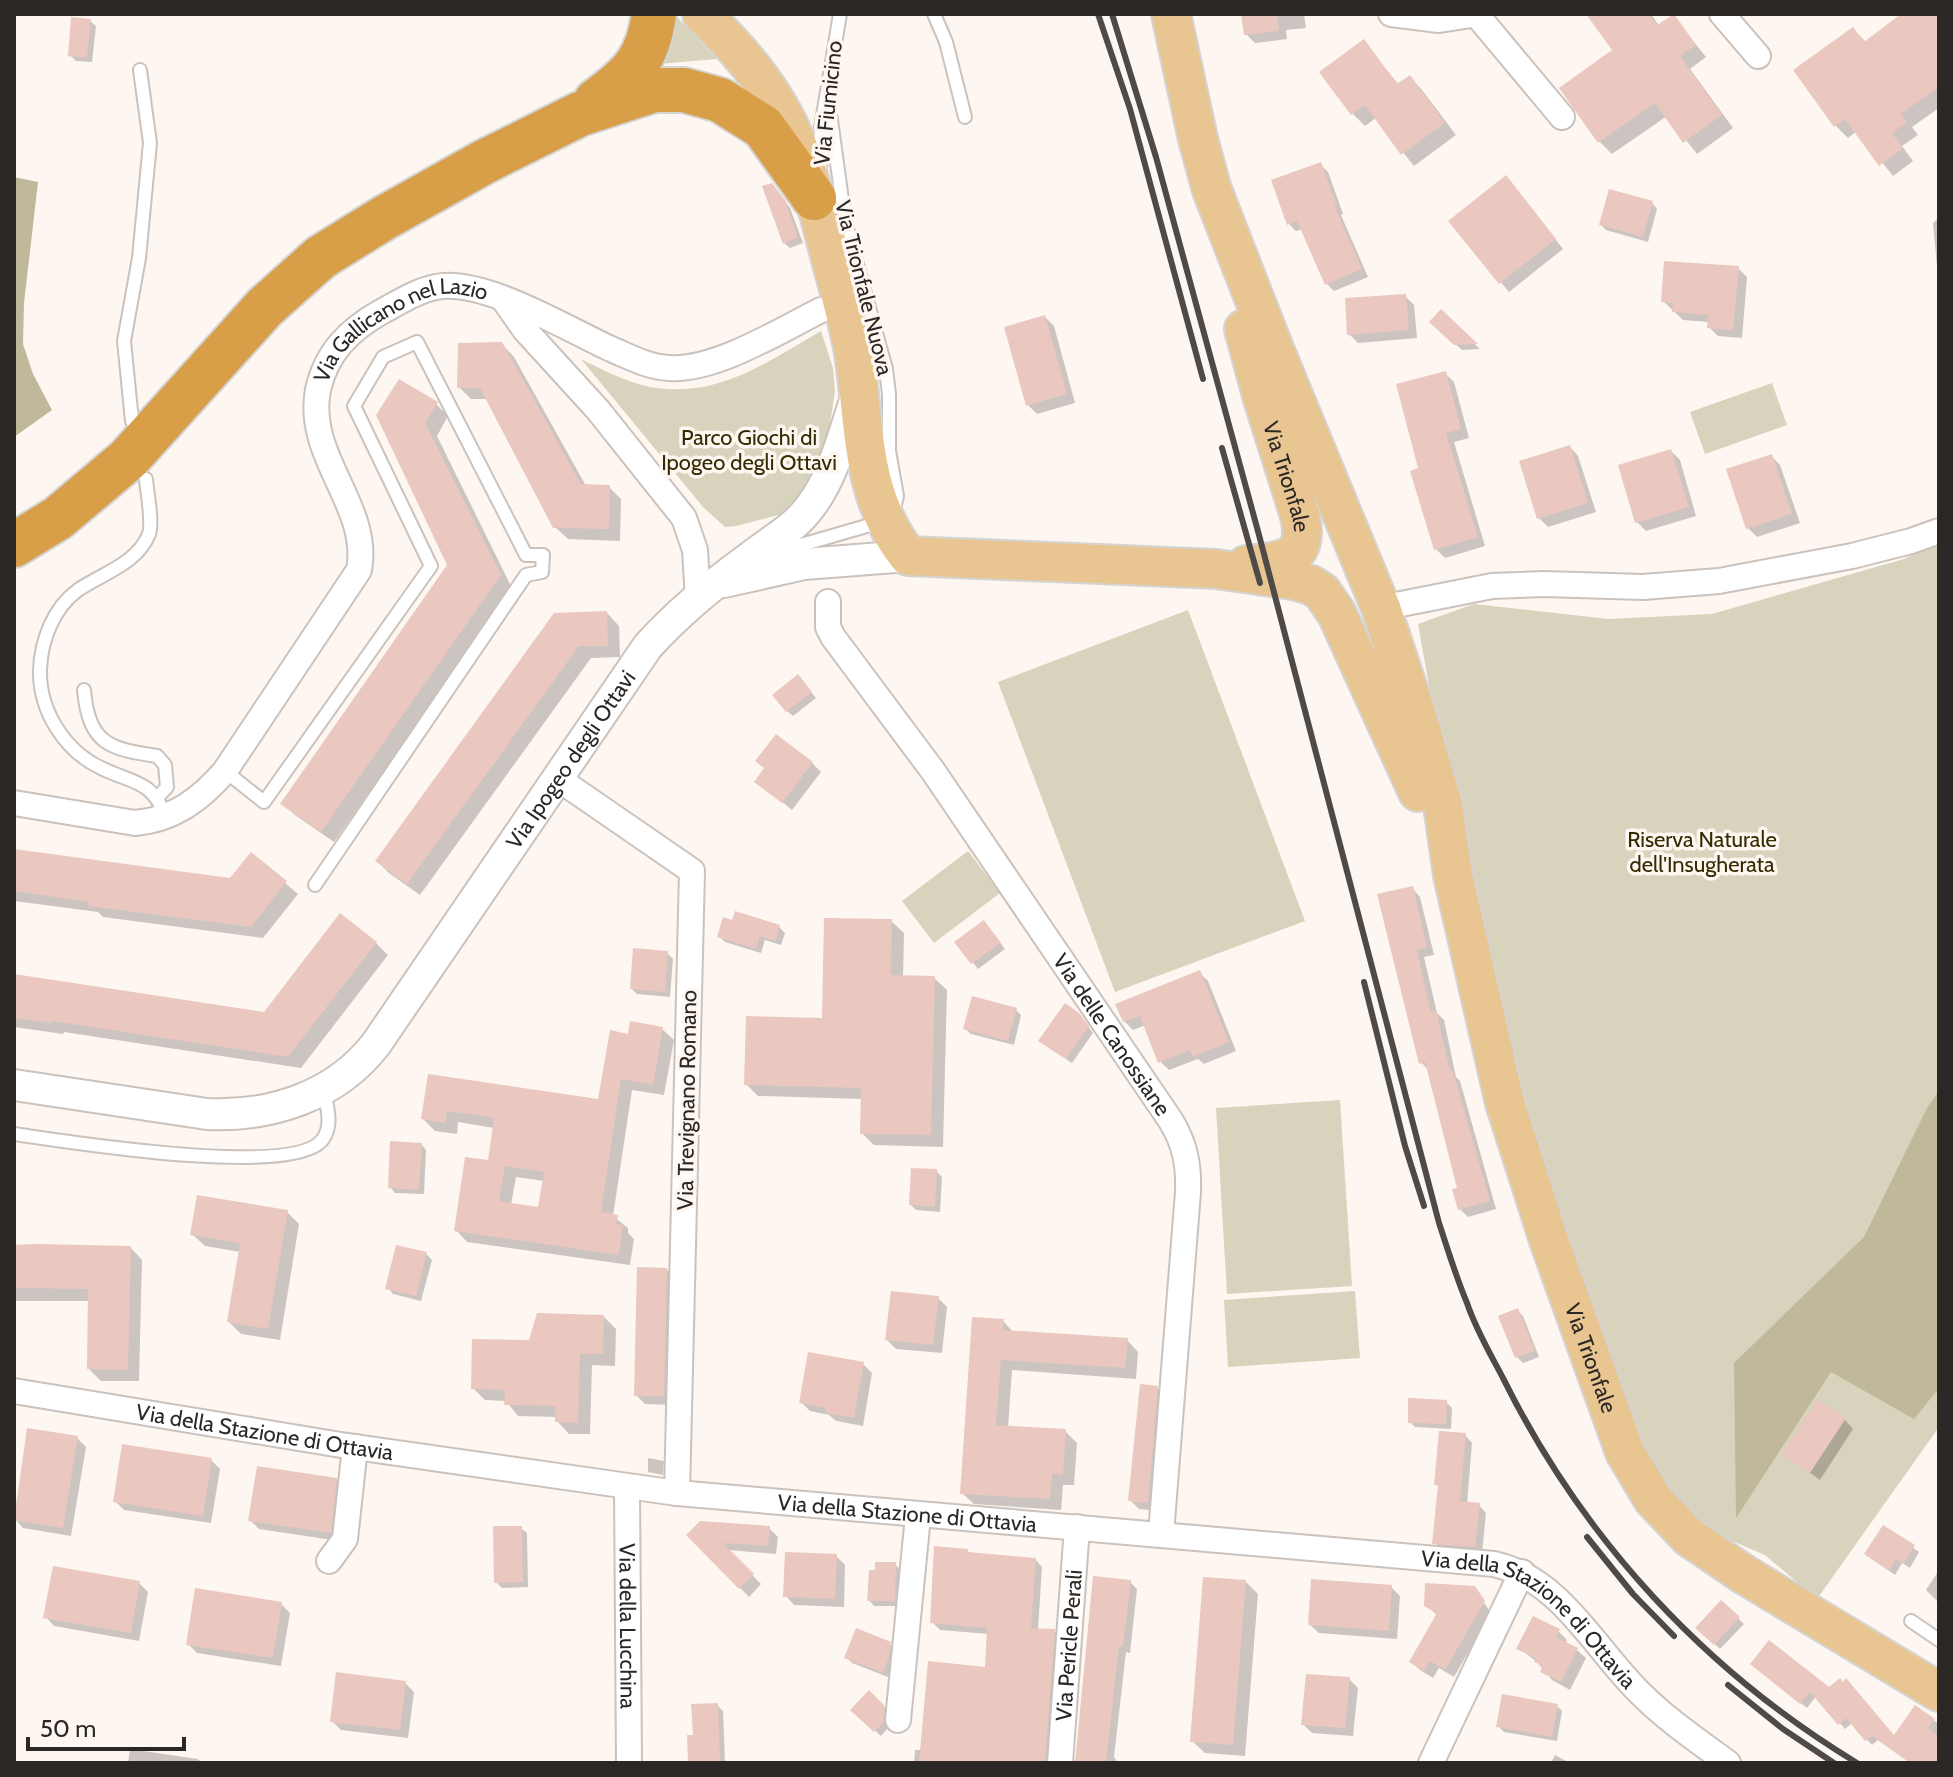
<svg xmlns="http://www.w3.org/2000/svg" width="1953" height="1777" font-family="Cabin,sans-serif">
<rect width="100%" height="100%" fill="#fef6f0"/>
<g fill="#d8d3bc">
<path d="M674 14 717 59 658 64Z"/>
<path d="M821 331 833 368 835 391 828 437 810 494 793 511 736 526 725 527 703 507 581 359C603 370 626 382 650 387 717 399 766 363 821 331Z"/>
<path d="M1772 383 1787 425 1705 454 1690 412Z"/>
<path d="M1939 540V1427L1817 1599 1765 1555 1701 1528 1654 1477 1509 1066 1445 775 1418 624 1474 604 1608 619 1712 614 1904 559Z"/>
<path d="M1188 610 1305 921 1115 992 998 682Z"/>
<path d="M968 851 1000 893 934 943 902 901Z"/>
<path d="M1340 1100 1352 1286 1227 1294 1216 1108Z"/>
<path d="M1355 1291 1360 1358 1228 1367 1224 1300Z"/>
</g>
<g fill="#bfb89b">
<path d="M14 177 38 182 24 303 23 344 33 374 52 410 14 437Z"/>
<path d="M1939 1091V1388L1914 1419 1831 1372 1736 1518 1734 1363 1864 1237 1927 1108Z"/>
</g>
<g fill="#0003" fill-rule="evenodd">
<path d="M1243 14H1304L1306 28 1286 30 1287 39 1255 43 1246 34Z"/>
<path d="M1588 14H1651L1659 26 1673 16 1706 57 1690 69 1733 128 1697 154 1667 116 1612 154 1600 142 1562 88 1614 51Z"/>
<path d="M1905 14H1939V108L1912 127 1918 135 1902 146 1913 161 1893 176 1857 131 1848 138 1836 126 1796 71 1853 29 1866 42Z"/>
<path d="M90 21 96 26 92 62 76 61 70 55Z"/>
<path d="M1364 42 1399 85 1410 77 1422 90 1456 135 1414 166 1376 118 1365 126 1353 114 1322 72Z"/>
<path d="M1320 164 1328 172 1343 214 1341 215 1368 277 1334 291 1327 284 1303 229 1296 231 1289 224Z"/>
<path d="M1515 187 1563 249 1509 292 1451 222Z"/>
<path d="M777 191 790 208 803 243 790 248 784 243Z"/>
<path d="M1652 203 1657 209 1648 242 1606 230 1601 225Z"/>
<path d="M1939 217V289L1933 223Z"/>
<path d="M1738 268 1747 277 1742 338 1718 336 1709 327V322L1683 320 1663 301Z"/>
<path d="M1405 296 1414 305 1417 338 1358 343 1349 334Z"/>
<path d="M1441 312 1480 349 1462 350 1437 327Z"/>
<path d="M1045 317 1054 326 1075 403 1037 414 1028 405Z"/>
<path d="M502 344 514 357 586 486 609 487 621 499 620 541 568 539 555 527 489 399H471L459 387Z"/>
<path d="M1445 373 1454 382 1469 438 1454 442 1485 546 1445 558 1436 549 1413 472 1420 469Z"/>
<path d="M436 404 448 416 437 436 512 588 334 842 295 815 283 803 449 566 379 416Z"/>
<path d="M1570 447 1578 456 1596 512 1548 527 1539 518Z"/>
<path d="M1671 451 1680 460 1696 516 1646 531 1637 522Z"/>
<path d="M1771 456 1780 465 1800 523 1757 537 1748 528Z"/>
<path d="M607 613 619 626 620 657 591 658 420 895 389 873 377 861Z"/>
<path d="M803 682 816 698 793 716 787 711Z"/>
<path d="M812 763 821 772 792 810 756 781Z"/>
<path d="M14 851 231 880 252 855 298 894 263 938 103 917 98 912 14 901Z"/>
<path d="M1413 889 1420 897 1434 955 1424 957 1437 1013 1444 1020 1456 1077 1460 1081 1496 1209 1468 1217 1460 1209 1459 1189 1429 1071 1421 1062Z"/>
<path d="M891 921 904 933 903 977 934 978 947 990 943 1147 874 1145 862 1133 863 1099 758 1096 746 1084 824 1020Z"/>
<path d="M779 927 785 933 781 945 765 940 761 953 725 942 719 936Z"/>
<path d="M989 928 1005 949 978 969 957 942Z"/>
<path d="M376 943 388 955 301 1068 64 1032 63 1034 14 1027V978L264 1014Z"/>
<path d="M667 953 673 959 670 997 637 994 632 989Z"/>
<path d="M1199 972 1208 981 1236 1051 1204 1064 1198 1059 1169 1070 1160 1061 1146 1025 1133 1030 1124 1021Z"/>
<path d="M1016 1010 1021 1015 1014 1045 971 1034 965 1029Z"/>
<path d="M1084 1021 1093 1033 1072 1063 1046 1046Z"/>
<path d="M662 1029 674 1040 664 1095 632 1090 613 1216 628 1228V1233L634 1239 630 1265 467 1242 456 1230 489 1162 494 1128 458 1122 457 1134 435 1131 423 1119 429 1076 599 1102 630 1036ZM516 1177 544 1181 539 1210 511 1205Z"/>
<path d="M421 1144 426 1150 424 1194 395 1193 390 1187Z"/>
<path d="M936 1171 942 1177 940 1212 916 1210 911 1205Z"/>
<path d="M287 1212 299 1224 280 1340 241 1334 229 1322 241 1252 205 1246 192 1234Z"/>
<path d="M14 1246 130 1247 142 1260 139 1381H101L89 1369 90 1301H14Z"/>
<path d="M426 1254 432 1260 421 1301 393 1294 388 1288Z"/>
<path d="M667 1270 676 1278 672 1405 645 1404 636 1395Z"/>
<path d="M938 1298 947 1307 942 1353 896 1349 887 1340Z"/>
<path d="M1517 1310 1523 1316 1539 1357 1523 1363 1517 1357 1501 1317Z"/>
<path d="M604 1317 616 1329 615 1366 592 1365 590 1434H569L557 1421V1417L518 1416 506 1401 485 1400 473 1388 531 1342Z"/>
<path d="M1003 1321 1014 1333 1127 1340 1138 1352 1136 1379 1012 1370 1008 1428 1065 1431 1077 1443 1074 1485H1063L1061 1510 974 1504 962 1493Z"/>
<path d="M863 1364 872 1373 863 1426 836 1421 829 1415 810 1411 801 1402Z"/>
<path d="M1157 1388 1166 1397 1157 1511 1139 1509 1130 1500Z"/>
<path d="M1446 1402 1452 1408 1451 1429 1415 1427 1410 1422Z"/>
<path d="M1845 1420 1853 1429 1820 1480 1784 1454Z"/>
<path d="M29 1430 77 1438 86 1447 71 1536 23 1528 14 1518Z"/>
<path d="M1465 1435 1472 1443 1467 1504 1479 1505 1486 1513 1482 1554 1442 1550 1435 1543 1439 1487 1436 1484Z"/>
<path d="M648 1458 664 1461 663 1475 648 1472Z"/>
<path d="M211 1460 220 1469 211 1523 124 1510 115 1501Z"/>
<path d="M336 1480 345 1488 339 1541 259 1529 250 1520Z"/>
<path d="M1884 1527 1919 1552 1910 1568 1902 1563 1895 1575 1866 1554Z"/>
<path d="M521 1528 527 1533 528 1587 502 1588 496 1582Z"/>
<path d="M769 1528 778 1537 776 1554 728 1550 761 1584 749 1597 689 1535Z"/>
<path d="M968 1551 971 1555 1035 1559 1042 1567 1038 1630 1054 1631 1061 1639 1052 1763H914L915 1750H922L987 1669 989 1634 940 1630 932 1622Z"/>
<path d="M836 1556 845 1565 844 1607 794 1605 786 1596Z"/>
<path d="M895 1564 900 1570 899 1606H874L869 1600Z"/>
<path d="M1939 1570V1603L1926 1590Z"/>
<path d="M1130 1582 1137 1589 1130 1653 1126 1652 1114 1757 1118 1763H1077Z"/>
<path d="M1246 1582 1258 1594 1245 1756 1205 1753 1192 1741Z"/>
<path d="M139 1583 148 1592 139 1641 54 1626 46 1617Z"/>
<path d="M1391 1587 1400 1596 1397 1639 1319 1633 1310 1625Z"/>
<path d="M1478 1594 1489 1610 1492 1611 1454 1677 1439 1668 1433 1678 1420 1670 1411 1662 1438 1616 1426 1605Z"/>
<path d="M1721 1603 1744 1624 1720 1649 1698 1628Z"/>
<path d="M281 1604 290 1613 281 1666 197 1653 188 1644Z"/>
<path d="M1558 1631 1567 1640 1565 1644 1577 1650 1586 1658 1570 1690 1552 1680 1537 1662 1519 1648Z"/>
<path d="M1769 1642 1894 1737 1916 1707 1939 1724V1763H1911L1878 1740 1872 1745 1852 1723 1845 1729 1816 1696 1807 1708 1758 1669Z"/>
<path d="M889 1644 895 1649 894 1663 888 1677 852 1663 847 1658Z"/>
<path d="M1349 1679 1358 1688 1353 1736 1312 1733 1303 1724Z"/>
<path d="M405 1683 414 1692 408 1738 341 1730 332 1721Z"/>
<path d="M869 1693 889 1712 888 1728 881 1736 853 1710Z"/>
<path d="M717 1705 723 1711 725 1763H690L695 1737Z"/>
<path d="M1557 1706 1562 1711 1557 1741 1504 1732 1498 1726Z"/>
<path d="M130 1749 198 1759 202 1763H128Z"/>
<path d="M1555 1755 1570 1763H1551Z"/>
</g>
<g fill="#eac7bf" fill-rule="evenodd">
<path d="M1241 14H1277L1279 31 1244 35Z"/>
<path d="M1586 14H1649L1657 25 1674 14 1696 45 1680 56 1722 115 1683 143 1655 103 1598 143 1559 88 1612 50Z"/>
<path d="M1901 14H1939V87L1901 114 1907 122 1892 133 1903 148 1879 166 1845 119 1834 127 1793 70 1853 27 1864 42Z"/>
<path d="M71 17 91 19 87 58 68 56Z"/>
<path d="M1364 39 1397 84 1410 75 1445 123 1401 155 1365 105 1351 115 1319 72Z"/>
<path d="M1321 162 1337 206 1335 207 1362 269 1325 285 1297 221 1287 225 1271 180Z"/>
<path d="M1506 175 1556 239 1499 284 1448 221Z"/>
<path d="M772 183 785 200 798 237 783 244 762 186Z"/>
<path d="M1609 189 1653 201 1643 237 1599 225Z"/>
<path d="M1664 261 1739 266 1733 330 1707 328 1708 315 1672 312 1673 303 1661 302Z"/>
<path d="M1406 294 1409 330 1347 335 1345 298Z"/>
<path d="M1441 309 1478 344 1454 345 1429 322Z"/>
<path d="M1045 315 1067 394 1026 406 1004 327Z"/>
<path d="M502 342 581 484 610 485 609 529 553 528 480 388H457L458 343Z"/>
<path d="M1446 371 1461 429 1446 433 1478 537 1434 550 1410 471 1418 468 1396 384Z"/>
<path d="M399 379 438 402 425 423 501 575 321 832 280 804 447 565 376 415Z"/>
<path d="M1570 445 1588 503 1537 519 1519 461Z"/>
<path d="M1671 449 1689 507 1635 523 1618 465Z"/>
<path d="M1772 454 1792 514 1746 529 1726 469Z"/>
<path d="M607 611 608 646H579L407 884 375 861 554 613Z"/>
<path d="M798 674 812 692 786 712 772 695Z"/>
<path d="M776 734 813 762 782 803 754 782 764 768 755 761Z"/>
<path d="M14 849 230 878 251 852 287 881 251 927 88 906 89 902 14 891Z"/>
<path d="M1413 886 1427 947 1417 950 1431 1012 1436 1010 1450 1071H1453L1490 1201 1458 1210 1452 1189 1457 1188 1425 1062 1419 1064 1377 894Z"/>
<path d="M735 911 780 925 776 941 760 936 756 949 717 937 723 917 732 920Z"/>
<path d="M340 913 377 942 288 1057 52 1021V1023L14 1018V974L264 1012Z"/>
<path d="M824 918 892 919 891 975 935 976 931 1135 860 1134 861 1088 744 1085 746 1016 822 1018Z"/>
<path d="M984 920 1001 943 971 964 954 942Z"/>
<path d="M633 948 668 951 665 992 630 989Z"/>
<path d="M1200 970 1229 1042 1193 1057 1190 1050 1158 1063 1140 1016 1123 1022 1115 1004Z"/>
<path d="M972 996 1017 1008 1008 1041 963 1029Z"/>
<path d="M1065 1003 1079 1013 1089 1026 1066 1059 1038 1041Z"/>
<path d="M630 1021 663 1027 653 1085 621 1079 601 1212 618 1215 616 1224 623 1225 619 1255 454 1231 465 1157 488 1160 494 1118 447 1111 445 1123 421 1119 428 1074 598 1099 610 1030 628 1034ZM505 1166 544 1172 538 1207 499 1201Z"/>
<path d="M390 1141 422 1143 419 1190 388 1188Z"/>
<path d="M911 1168 937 1169 935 1207 909 1205Z"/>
<path d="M197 1195 288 1210 268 1329 227 1322 240 1243 190 1235Z"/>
<path d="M37 1244 131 1246 128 1370 87 1369 88 1289 14 1288V1245Z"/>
<path d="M396 1245 427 1252 416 1296 385 1289Z"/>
<path d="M637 1267 667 1268 664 1396H634Z"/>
<path d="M891 1291 939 1296 933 1345 885 1340Z"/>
<path d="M1518 1308 1535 1351 1515 1358 1498 1316Z"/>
<path d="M537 1313 604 1315 603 1354H580L578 1423 555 1422V1406L504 1405 505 1390 471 1389 472 1339 529 1340Z"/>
<path d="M972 1317 1004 1319 1003 1330 1128 1338 1125 1368 1001 1360 996 1425 1066 1429 1063 1475 1052 1474 1050 1499 960 1494Z"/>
<path d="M808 1352 864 1362 854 1418 825 1413 826 1408 799 1403Z"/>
<path d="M1140 1384 1158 1386 1148 1503 1128 1501Z"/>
<path d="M1408 1398 1447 1400 1446 1424 1408 1423Z"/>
<path d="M1817 1400 1846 1418 1810 1473 1781 1455Z"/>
<path d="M27 1428 78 1436 63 1528 14 1520Z"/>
<path d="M1439 1431 1466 1433 1460 1501 1480 1503 1475 1547 1432 1544 1438 1485H1434Z"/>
<path d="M122 1444 212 1458 203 1516 113 1502Z"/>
<path d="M257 1466 337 1478 331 1533 248 1521Z"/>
<path d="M700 1521 770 1526 768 1546 723 1543 754 1574 739 1589 686 1535Z"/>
<path d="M1883 1525 1915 1545 1903 1564 1896 1559 1889 1571 1864 1554Z"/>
<path d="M493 1526H522L523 1582 494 1583Z"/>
<path d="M934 1546 968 1549V1552L1036 1558 1031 1628 1055 1629 1045 1763H919L928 1661 985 1667 987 1628 930 1623Z"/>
<path d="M785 1552 837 1554 835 1599 783 1597Z"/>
<path d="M875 1562H896L895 1601H867L869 1570H875Z"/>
<path d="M53 1566 140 1581 131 1633 43 1618Z"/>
<path d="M1093 1576 1131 1580 1123 1646H1119L1106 1763H1075Z"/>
<path d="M1203 1577 1246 1580 1233 1745 1190 1742Z"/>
<path d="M1311 1579 1392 1585 1389 1631 1308 1625Z"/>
<path d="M1425 1583 1475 1586 1485 1601 1445 1670 1430 1661 1424 1671 1409 1662 1437 1613 1424 1606Z"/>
<path d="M195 1588 282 1602 273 1658 186 1645Z"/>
<path d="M1721 1600 1740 1617 1714 1645 1695 1628Z"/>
<path d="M1533 1616 1560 1629 1556 1637 1578 1648 1561 1682 1540 1672 1543 1666 1534 1662 1536 1658 1516 1649Z"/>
<path d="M856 1628 891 1642 889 1657 883 1673 844 1658Z"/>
<path d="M1769 1640 1829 1687 1840 1678 1843 1682 1846 1678 1894 1735 1915 1705 1935 1719 1928 1728 1939 1736V1763H1910L1872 1736 1865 1741 1846 1718 1838 1725 1810 1692 1800 1704 1750 1664Z"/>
<path d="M336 1672 406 1681 400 1730 330 1722Z"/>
<path d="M1306 1674 1350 1677 1345 1728 1301 1725Z"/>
<path d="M869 1690 884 1705V1722L874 1732 850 1710Z"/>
<path d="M1502 1694 1558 1704 1552 1737 1496 1727Z"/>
<path d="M718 1703 720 1763H688L687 1735H693L691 1704Z"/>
</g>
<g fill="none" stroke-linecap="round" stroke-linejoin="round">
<g stroke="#cac2bd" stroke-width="16">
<g id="service">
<path d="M934 14 946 42 965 117"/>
<path d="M820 166 821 127 840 14"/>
<path d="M132 421 124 341 139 258 150 143 140 70"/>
<path d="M146 479C147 492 153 522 149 534 137 564 103 573 78 590 53 608 41 641 40 670 39 711 65 751 101 768 134 784 151 779 166 817"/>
<path d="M771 556 794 547 884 521 894 509 897 496 889 451V394L886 369 845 221 828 98"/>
<path d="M84 690C89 744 109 749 157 756L165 765 167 787 158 797"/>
<path d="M225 771 264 802 431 566 354 406 383 357 417 342 526 555H543L542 572 526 575 315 885"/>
<path d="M14 1134C64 1141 295 1179 323 1139 333 1125 327 1106 324 1091"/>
<path d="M1911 1621 1939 1640"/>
</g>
</g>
<g stroke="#cac2bd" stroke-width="28">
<g id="minor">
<path d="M1391 14 1439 20 1478 14"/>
<path d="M1476 14 1562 117"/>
<path d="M1722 14 1758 56"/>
<path d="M504 300 525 330 598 410 684 518 695 550 698 599"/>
<path id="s1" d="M828 602V627L833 637 933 771 1171 1121C1185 1144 1189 1165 1188 1192L1161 1534"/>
<path d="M1381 608 1492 586 1544 584 1643 587 1719 581 1852 556 1911 541 1939 531"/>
<path d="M557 778 692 871 677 1493"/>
<path id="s2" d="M14 803 135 823C173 820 201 799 225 771L359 570C371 506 305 457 318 390 326 353 349 330 381 312 398 303 416 291 436 287 482 277 567 329 611 349 630 357 648 367 669 368 715 371 779 331 821 310"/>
<path id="s3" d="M14 1391 341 1445 677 1493 1494 1564C1561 1579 1594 1648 1640 1693 1667 1720 1698 1741 1728 1763"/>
<path id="s4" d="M627 1488 629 1763"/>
<path d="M329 1561 345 1539 355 1447"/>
<path d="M898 1720 918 1516"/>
<path id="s5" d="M1060 1763 1077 1527"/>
<path d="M1431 1763 1522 1572"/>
</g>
</g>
<g stroke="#cac2bd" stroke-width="34">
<g id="tertiary">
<path d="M724 582 804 564 908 556"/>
<path id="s6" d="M14 1085 207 1114C271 1117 336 1096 376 1044L648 646C678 613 713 584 749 558 770 541 794 529 810 507 834 476 844 432 857 395"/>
</g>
</g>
<g stroke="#d4d4d3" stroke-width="42">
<g id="primary">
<path d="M702 14C738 48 773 89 793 135 809 172 819 213 829 252 838 286 848 319 854 353 865 425 860 496 908 556L1216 569 1293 580 1311 585 1322 592 1337 614 1418 792"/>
<path id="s7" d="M1171 14 1198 139 1212 190 1274 349 1381 608 1416 713 1443 805 1453 875 1505 1103 1550 1243 1625 1452 1653 1499 1689 1537 1745 1575 1939 1692"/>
<path id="s8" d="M1244 329 1263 399 1300 516C1310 562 1281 561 1246 565"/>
</g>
</g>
<g stroke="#d4d4d3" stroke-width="48">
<g id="motorway">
<path d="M596 101C632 75 648 59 654 14"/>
<path d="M14 545 58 518 128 459 265 307 321 257 384 218 484 162 580 114 654 90H684L720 100 763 127 814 198"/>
</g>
</g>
<use href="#service" stroke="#fff" stroke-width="12"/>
<use href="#minor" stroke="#fff" stroke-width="24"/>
<use href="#tertiary" stroke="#fff" stroke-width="30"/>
<use href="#primary" stroke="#e8c591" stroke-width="38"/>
<use href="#motorway" stroke="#d89f48" stroke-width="44"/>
<g stroke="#4e4a47" stroke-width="6">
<path d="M1098 14 1130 109 1203 379"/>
<path d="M1112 14 1156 157 1259 535 1439 1223C1448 1250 1456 1277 1467 1303 1476 1330 1491 1355 1504 1380 1583 1539 1705 1671 1857 1763"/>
<path d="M1222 448 1260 583"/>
<path d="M1364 982 1405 1146 1424 1206"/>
<path d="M1587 1537 1633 1594 1674 1636"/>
<path d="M1728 1685 1783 1729 1834 1763"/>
</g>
</g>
<g text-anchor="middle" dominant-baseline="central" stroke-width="7" stroke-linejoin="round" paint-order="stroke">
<g font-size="22" fill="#2a2725" stroke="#fef6f0">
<text transform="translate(828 103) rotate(-84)">Via Fiumicino</text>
<text transform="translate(864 288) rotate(76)">Via Trionfale Nuova</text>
<text stroke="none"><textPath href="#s2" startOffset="772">Via Gallicano nel Lazio</textPath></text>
<text stroke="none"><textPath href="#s8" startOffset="154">Via Trionfale</textPath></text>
<text stroke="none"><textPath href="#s6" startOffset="730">Via Ipogeo degli Ottavi</textPath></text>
<text stroke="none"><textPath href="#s1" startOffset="522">Via delle Canossiane</textPath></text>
<text transform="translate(687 1100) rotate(-89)">Via Trevignano Romano</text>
<text stroke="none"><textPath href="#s7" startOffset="1412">Via Trionfale</textPath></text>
<text stroke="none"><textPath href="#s3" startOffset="254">Via della Stazione di Ottavia</textPath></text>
<text stroke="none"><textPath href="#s3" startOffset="902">Via della Stazione di Ottavia</textPath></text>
<text stroke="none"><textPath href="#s4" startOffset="138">Via della Lucchina</textPath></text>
<text stroke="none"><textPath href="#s3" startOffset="1548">Via della Stazione di Ottavia</textPath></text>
<text stroke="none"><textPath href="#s5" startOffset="118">Via Pericle Perali</textPath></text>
</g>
<g font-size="22" fill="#342b03" stroke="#fef6f0">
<text x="749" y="437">Parco Giochi di<tspan x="749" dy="25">Ipogeo degli Ottavi</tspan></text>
<text x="1702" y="839">Riserva Naturale<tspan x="1702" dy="25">dell'Insugherata</tspan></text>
</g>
</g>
<rect width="1953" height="1777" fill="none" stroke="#2a2725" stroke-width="32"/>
<path d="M28 1737v12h156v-12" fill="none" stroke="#2a2725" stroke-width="4"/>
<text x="40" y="1737" font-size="24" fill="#2a2725" stroke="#fef6f0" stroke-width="6" paint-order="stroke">50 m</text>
</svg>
